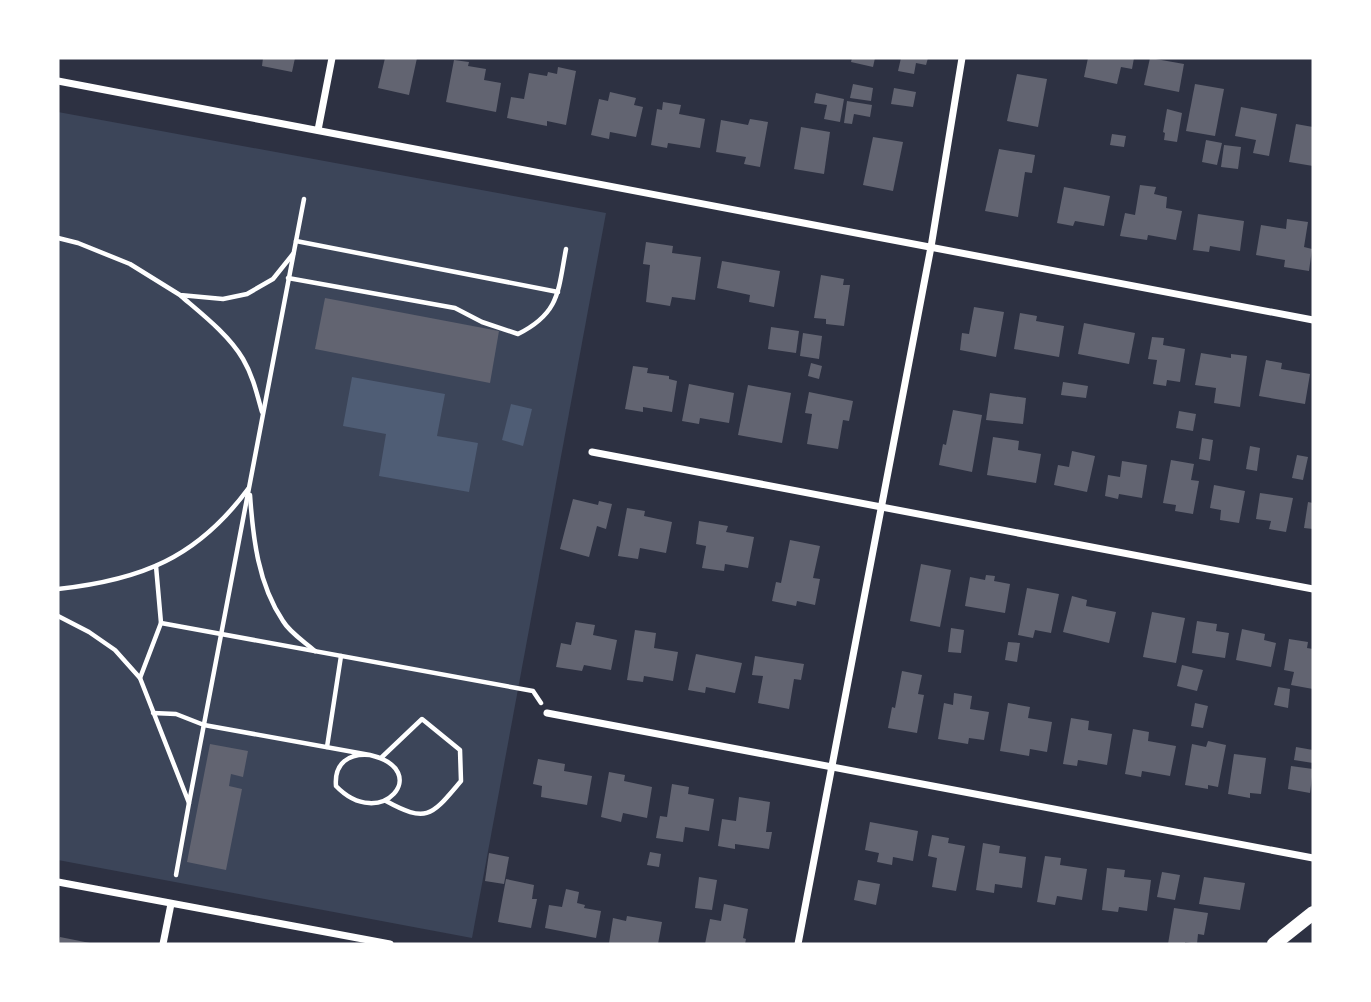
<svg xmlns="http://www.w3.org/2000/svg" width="1371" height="1002" font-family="'Crimson Pro',serif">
<rect width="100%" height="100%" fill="#2d3142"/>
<path fill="#3c4559" d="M58 112 606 213 472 938 58 860Z"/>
<g fill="#4f5d75">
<path d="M352 377 445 394 437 436 478 443 469 492 379 476 386 434 343 426Z"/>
<path d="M511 404 532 409 523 446 502 440Z"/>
</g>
<g fill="#626471">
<path d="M263 58H295L292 72 262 66Z"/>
<path d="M385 58H417L409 95 378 88Z"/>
<path d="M852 58H875L873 67 851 62Z"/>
<path d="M901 58H928L926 65 916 63 914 74 898 71Z"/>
<path d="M1088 58H1134L1132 69 1121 67 1117 84 1084 77Z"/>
<path d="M1150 58 1184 64 1179 92 1144 85Z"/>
<path d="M454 60 469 62 468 66 486 69 484 80 501 83 496 112 446 102Z"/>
<path d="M558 67 576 71 566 125 547 121V126L507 118 511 97 524 99 529 73 547 76 548 72 557 74Z"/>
<path d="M1017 74 1047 79 1038 127 1007 121Z"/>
<path d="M853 84 873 88 871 101 850 98Z"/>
<path d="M1195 84 1224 89 1215 136 1186 131Z"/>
<path d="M894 88 916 92 913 107 891 104Z"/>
<path d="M610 92 636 98 634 105 643 107 636 137 610 132 609 139 591 135 599 99 608 101Z"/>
<path d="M816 93 844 99 840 122 824 119 827 105 814 103Z"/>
<path d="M847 101 872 105 870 117 854 114 852 124 844 123Z"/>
<path d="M663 102 681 105 679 114 705 119 700 148 668 143 667 148 651 145 657 109 662 110Z"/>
<path d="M1241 107 1277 114 1269 156 1253 153 1256 140 1235 136Z"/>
<path d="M1167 109 1182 113 1177 142 1164 140 1165 133 1163 132Z"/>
<path d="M750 119 768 122 760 167 744 164 746 157 716 152 721 120 748 125Z"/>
<path d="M1296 124 1313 127V166L1289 162Z"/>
<path d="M801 127 830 132 824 174 794 169Z"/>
<path d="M1112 134 1126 136 1124 147 1110 145Z"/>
<path d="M873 137 903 142 893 191 863 185Z"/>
<path d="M1206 140 1222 143 1217 165 1202 162Z"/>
<path d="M1224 145 1241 147 1238 169 1221 167Z"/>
<path d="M999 149 1035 155 1032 173 1025 172 1018 217 985 211Z"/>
<path d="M1140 185 1156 187 1154 194 1167 197 1166 208 1182 211 1176 240 1148 235 1147 240 1120 236 1125 213 1135 215Z"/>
<path d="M1064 187 1110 196 1104 226 1075 221 1073 226 1057 223Z"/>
<path d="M1198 214 1244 221 1240 251 1210 246 1209 252 1193 250Z"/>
<path d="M1287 219 1308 222 1304 247 1312 249 1309 271 1284 267 1285 260 1256 255 1261 225 1286 229Z"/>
<path d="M646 242 673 246 672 253 701 257 695 300 672 297 670 306 646 302 650 265 643 264Z"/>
<path d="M722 261 780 271 774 307 749 302 750 295 717 288Z"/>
<path d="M821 275 844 279 843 285H850L844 326 826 324V319L814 318Z"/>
<path d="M325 298 499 331 490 383 315 349Z"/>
<path d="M974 307 1004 312 996 357 960 350 962 333 969 334Z"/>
<path d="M1020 313 1037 316 1036 321 1064 326 1059 357 1014 349Z"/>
<path d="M1084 323 1135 333 1129 364 1078 354Z"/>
<path d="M771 327 799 331 796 353 768 349Z"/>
<path d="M803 333 822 336 819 359 800 356Z"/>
<path d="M1152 337 1164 338 1163 345 1185 349 1180 382 1167 380 1166 386 1153 384 1157 360 1148 359Z"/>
<path d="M1201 353 1231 358V354L1247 356 1240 407 1214 403 1216 388 1195 385Z"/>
<path d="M1266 360 1282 363 1281 369 1310 374 1305 404 1259 396Z"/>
<path d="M811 363 822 366 819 379 808 376Z"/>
<path d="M633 366 648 368 647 373 669 376V379L677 381 672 412 643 407V412L625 409Z"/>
<path d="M1063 382 1088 386 1086 398 1061 395Z"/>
<path d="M689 384 734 393 729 423 700 418 699 424 682 421Z"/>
<path d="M748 385 791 393 782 443 738 435Z"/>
<path d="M809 392 853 401 849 421 843 420 838 449 807 444 812 414 805 413Z"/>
<path d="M990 393 1026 398 1023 424 986 420Z"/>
<path d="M953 410 982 415 972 472 939 465 943 444 946 445Z"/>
<path d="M1179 411 1196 414 1193 431 1176 428Z"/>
<path d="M993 437 1019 441 1018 450 1041 454 1036 483 987 475Z"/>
<path d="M1202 438 1213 440 1210 461 1199 459Z"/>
<path d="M1250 446 1260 448 1257 471 1246 469Z"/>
<path d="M1072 451 1095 456 1087 492 1054 485 1058 465 1069 467Z"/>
<path d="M1297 455 1308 457 1303 480 1292 478Z"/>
<path d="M1171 460 1194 464 1191 480 1199 481 1193 514 1175 511 1176 505 1163 503Z"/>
<path d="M1122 461 1147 465 1142 498 1119 494 1118 499 1105 496 1108 475 1120 477Z"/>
<path d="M1214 485 1245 491 1239 523 1220 520 1221 510 1210 508Z"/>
<path d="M1260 493 1293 498 1286 532 1269 529 1271 521 1256 519Z"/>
<path d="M573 499 598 505 599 501 612 504 606 529 597 526 589 557 560 549Z"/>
<path d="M1308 502 1313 503V529L1304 528Z"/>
<path d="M627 508 645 511 644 516 672 522 666 553 640 548 638 559 618 556Z"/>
<path d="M699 521 728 526 726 532 754 537 748 568 725 564 724 571 702 568 706 546 696 544Z"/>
<path d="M790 540 820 546 813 578 820 579 815 605 797 601 796 606 772 601 776 582 781 583Z"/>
<path d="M921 564 951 570 940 627 910 621Z"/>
<path d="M986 575 995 576 994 581 1010 584 1005 613 965 606 970 577 985 580Z"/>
<path d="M1027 588 1059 594 1051 633 1035 630 1033 638 1018 635Z"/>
<path d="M1072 596 1087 600 1086 606 1116 612 1109 643 1063 632Z"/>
<path d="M1152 612 1185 618 1176 663 1143 657Z"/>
<path d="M1197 621 1217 624 1216 631 1229 633 1225 658 1192 653Z"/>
<path d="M576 622 595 625 593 635 617 640 611 670 584 665 582 671 556 667 561 643 571 645Z"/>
<path d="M951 628 964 630 961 653 948 652Z"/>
<path d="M1242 629 1265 634 1264 640 1276 643 1271 667 1236 660Z"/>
<path d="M635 630 656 633 654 648 678 652 673 681 644 676 643 682 627 680Z"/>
<path d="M1289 639 1308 642 1307 648 1313 649V689L1291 685 1294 672 1284 670Z"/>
<path d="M1008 642 1020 643 1017 662 1005 660Z"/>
<path d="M696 654 742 663 735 693 706 687 705 693 688 690Z"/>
<path d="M755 656 804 664 801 680 794 679 789 709 758 703 763 676 752 675Z"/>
<path d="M1182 665 1203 670 1197 691 1177 686Z"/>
<path d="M902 671 922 675 918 694 924 695 917 733 888 728 892 707 895 708Z"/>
<path d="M1278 687 1290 689 1288 708 1274 705Z"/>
<path d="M954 693 972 696 970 709 989 712 984 740 969 738 968 744 938 739 944 703 953 705Z"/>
<path d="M1008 703 1030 707 1028 718 1052 722 1047 752 1030 749 1029 756 1000 751Z"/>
<path d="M1195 703 1208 706 1203 728 1191 726Z"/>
<path d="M1071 718 1089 721 1088 730 1112 734 1107 765 1078 760 1077 766 1063 764Z"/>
<path d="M1133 729 1149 732 1148 741 1176 746 1170 776 1142 771 1141 777 1125 774Z"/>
<path d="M1208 741 1226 745 1218 787 1208 785V789L1185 785 1192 744 1206 747Z"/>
<path d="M210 744 248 751 243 777 231 774 229 786 242 789 226 870 187 862Z"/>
<path d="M1296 747 1313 750V763L1294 760Z"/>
<path d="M1234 754 1266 758 1261 794 1250 793V798L1228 794Z"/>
<path d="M538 759 565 764 564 771 592 776 587 805 541 797 542 786 533 784Z"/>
<path d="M1291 766 1313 769 1310 793 1288 789Z"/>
<path d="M609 772 625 775 624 781 652 787 647 818 623 813 621 822 601 817Z"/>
<path d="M672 784 689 787 688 794 714 799 709 831 685 827 683 842 656 838 660 816 667 817Z"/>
<path d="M739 797 770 802 766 832H772L769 849 735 844V849L718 846 722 819 736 821Z"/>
<path d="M870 822 918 831 913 861 893 857 892 865 877 862 879 853 865 850Z"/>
<path d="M932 835 949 838 948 843 965 846 956 891 932 887 937 858 928 856Z"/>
<path d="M983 843 1000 846 999 853 1026 857 1022 888 995 884 994 893 976 890Z"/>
<path d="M650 852 661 854 659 867 647 865Z"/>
<path d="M489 853 509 857 504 884 485 881Z"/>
<path d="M1045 856 1061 858 1060 865 1087 869 1082 900 1057 896 1055 905 1037 902Z"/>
<path d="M1107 868 1125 870 1124 877 1151 880 1147 911 1119 907 1118 912 1102 910Z"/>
<path d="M1162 872 1180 875 1175 900 1157 897Z"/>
<path d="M699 877 717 880 712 910 695 908Z"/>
<path d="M1204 877 1245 883 1240 910 1199 904Z"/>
<path d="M506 879 534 885 532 899H537L531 928 498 922Z"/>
<path d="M858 880 880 884 876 905 854 900Z"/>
<path d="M566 889 579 892 577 903 585 905 584 908 601 911 596 938 545 928 549 905 562 907Z"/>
<path d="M724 904 748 909 743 938 746 939 745 944H705L710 919 721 921Z"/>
<path d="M1174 908 1208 913 1204 935 1198 934 1197 944 1185 942V944H1168Z"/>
<path d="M627 916 662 922 658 944 609 943 613 918 626 921Z"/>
<path d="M60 937 90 943V944H59Z"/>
</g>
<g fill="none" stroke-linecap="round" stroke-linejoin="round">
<g stroke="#fff" stroke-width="4.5">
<path d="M58 238 78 243 130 264 180 295 223 299 247 294 273 279 293 254"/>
<path d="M296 241 558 292"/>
<path d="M288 278 455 308 482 322 518 334C560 313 558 291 566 249"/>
<path d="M181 296C202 314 229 335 243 359 253 376 257 394 262 412"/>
<path d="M250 495C253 538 258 584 283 621 290 633 305 642 315 651"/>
<path d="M58 589C141 580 197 558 248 489"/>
<path d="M58 616 89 632 115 650 140 678 189 803 304 199"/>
<path d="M161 623 533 691 541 703"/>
<path d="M140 678 161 623 156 566"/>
<path d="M153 713 176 714 204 725 370 755C434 770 381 833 336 786 334 763 349 753 370 755"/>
<path d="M327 747 341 656"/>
<path d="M382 757 422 719 460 750 461 781C432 815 428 824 386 801"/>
<path d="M176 875 189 803"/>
</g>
<g stroke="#fff" stroke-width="7">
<path d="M58 81 1313 320"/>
<path d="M318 130 332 58"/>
<path d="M592 452 1313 589"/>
<path d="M547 713 1313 858"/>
<path d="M58 882 390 944"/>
<path d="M163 944 171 904"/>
<path d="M798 944 931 247 962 58"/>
</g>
<path stroke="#fff" stroke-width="14" d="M1274 944 1313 913"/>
</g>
<rect width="1371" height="1002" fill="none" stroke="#ffffff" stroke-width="119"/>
</svg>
